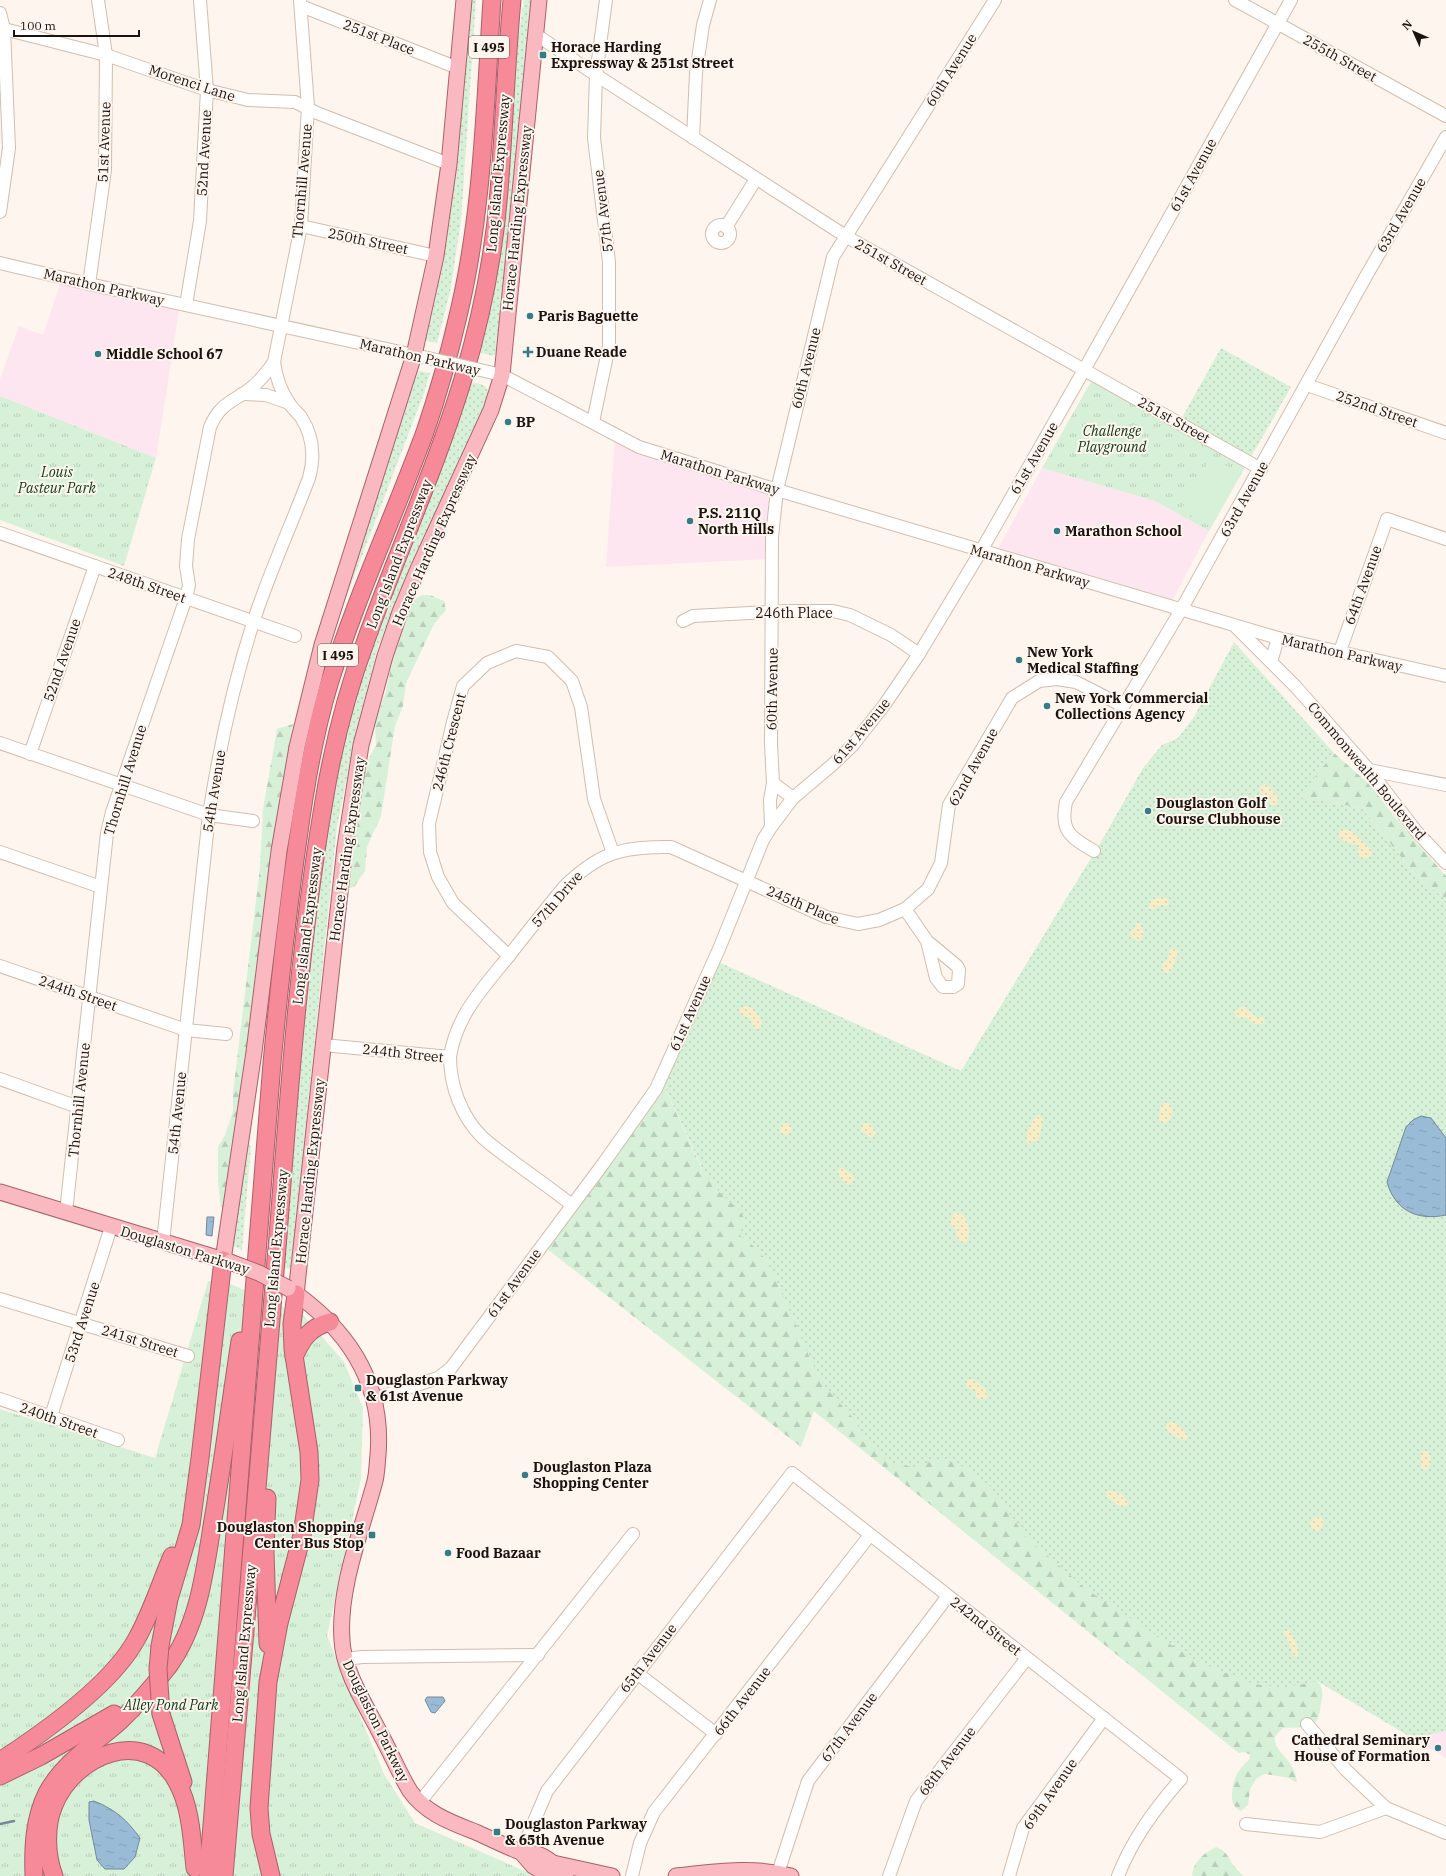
<svg xmlns="http://www.w3.org/2000/svg" width="1446" height="1876" font-family="'IBM Plex Serif',serif">
<defs>
<pattern id="grass-dots" width="8" height="8" patternUnits="userSpaceOnUse"><rect width="8" height="8" fill="#d7f1d8"/><path d="M2 2h.1M6 6h.1" fill="none" stroke="#b8ceb8" stroke-width="1.8" stroke-linecap="round"/></pattern>
<pattern id="forest-firs" width="22" height="20" patternUnits="userSpaceOnUse"><rect width="22" height="20" fill="#d7f1d8"/><path d="M5 1l3.5 6h-7zM16 11l3.5 6h-7z" fill="#b8ceb8"/></pattern>
<pattern id="sand-dots" width="8" height="8" patternUnits="userSpaceOnUse"><rect width="8" height="8" fill="#f7eec8"/><path d="M2 2h.1M6 6h.1" fill="none" stroke="#d3cbab" stroke-width="1.8" stroke-linecap="round"/></pattern>
<pattern id="park-tufts" width="24" height="20" patternUnits="userSpaceOnUse"><rect width="24" height="20" fill="#d7f1d8"/><path d="M3 7l-1-3M5 7V3M7 7l1-3M15 17l-1-3M17 17v-4M19 17l1-3" fill="none" stroke="#b8ceb8"/></pattern>
<pattern id="water-ripples" width="26" height="14" patternUnits="userSpaceOnUse"><rect width="26" height="14" fill="#9abbd5"/><path d="M2 4q2-2 4 0t4 0M15 11q2-2 4 0t4 0" fill="none" stroke="#84a0b6"/></pattern>
</defs>
<rect width="100%" height="100%" fill="#fef5ee"/>
<g fill="#fee6f0">
<path d="M62 278 180 304 156 458 0 396V379L19 326 43 335Z"/>
<path d="M615 434 775 491 768 559 606 567Z"/>
<path d="M1042 468 1155 501 1209 531 1170 605 995 554Z"/>
<path d="M1446 1731V1758L1412 1738Z"/>
</g>
<g fill="url(#grass-dots)">
<path d="M471 0H476L461 221 450 292 437 343 423 340C454 229 459 114 471 0Z"/>
<path d="M524 0H531L500 343 496 354 493 356 477 352 506 194 518 39Z"/>
<path d="M1221 348 1291 387 1248 462 1179 423Z"/>
<path d="M418 371 430 373 424 393 346 598 321 670 352 564Z"/>
<path d="M470 383C479 383 485 383 489 392L471 442 412 561 378 647 356 732 337 827 291 1267 289 1269 283 1267C298 1087 307 904 348 727 362 671 383 617 403 562 426 502 448 442 470 383Z"/>
<path d="M1234 642 1334 753 1300 797 1362 808 1414 873 1446 900V1731L1412 1738 1317 1681 1239 1753 814 1411 661 1079 714 960 961 1071 1105 835 1143 768 1162 745 1178 738 1194 717Z"/>
<path d="M249 1144 251 1147 242 1250 233 1246 232 1243 247 1147Z"/>
</g>
<g fill="url(#forest-firs)">
<path d="M422 595H430L444 601 446 610 434 624 406 683 403 706 395 726 381 816 367 847 365 871 354 887 346 889 362 772 376 745 375 723 386 691 396 644 412 601Z"/>
<path d="M293 724 268 876 245 1074 225 1206 221 1208 218 1183V1147L225 1135 233 1111V1093L260 867 263 809 277 729Z"/>
<path d="M1334 753 1369 784 1407 832 1446 876V900L1414 873 1362 808 1299 797Z"/>
<path d="M663 1084 701 1167 720 1193 739 1210 744 1218 740 1236 751 1244 767 1261 794 1320 811 1361 826 1388 853 1418 863 1435 875 1450 893 1463 912 1467 922 1465 935 1460 954 1462 971 1471 991 1487 1026 1537 1086 1589 1194 1660 1254 1684 1284 1688 1317 1681C1324 1689 1323 1693 1321 1703 1320 1708 1320 1712 1319 1716 1315 1730 1295 1727 1283 1728 1280 1732 1274 1735 1275 1741 1277 1755 1295 1759 1297 1783L1289 1778 1265 1774 1257 1778 1250 1789 1248 1805 1241 1811C1236 1809 1233 1805 1232 1799 1232 1787 1233 1777 1242 1767 1246 1762 1249 1761 1251 1755L1244 1752 1239 1753 814 1411 801 1447 542 1245Z"/>
<path d="M1216 1847C1226 1851 1227 1855 1232 1863 1235 1868 1240 1872 1243 1876H1192C1193 1862 1204 1853 1216 1847Z"/>
</g>
<g fill="url(#sand-dots)">
<path d="M1264 784C1270 786 1276 794 1279 799L1276 805H1271L1267 797 1259 792 1260 787Z"/>
<path d="M1342 829C1354 829 1362 842 1371 849L1372 855 1365 859 1360 857 1357 853 1360 849 1357 845C1350 842 1342 844 1338 834Z"/>
<path d="M1160 897 1167 898 1169 904 1166 906 1161 905 1153 910 1149 908 1150 901Z"/>
<path d="M1139 922 1144 932 1142 939 1139 941 1132 938 1129 933 1130 931 1135 928 1136 923Z"/>
<path d="M1174 948 1179 952 1171 971 1166 973 1162 969 1163 963 1168 959 1169 951Z"/>
<path d="M745 1006C754 1007 759 1015 762 1023L760 1028 754 1029 750 1018 740 1014 739 1009Z"/>
<path d="M1243 1006 1257 1018 1263 1017 1265 1021 1264 1023 1256 1024 1246 1018H1237L1235 1016V1011Z"/>
<path d="M1165 1103H1169L1173 1110 1170 1119 1165 1124 1159 1120 1160 1106Z"/>
<path d="M1039 1115 1043 1120 1039 1139 1037 1141H1033L1031 1145 1027 1142C1025 1135 1032 1117 1039 1115Z"/>
<circle cx="786" cy="1129" r="6"/>
<path d="M867 1123 871 1124 876 1132 872 1138 861 1131 863 1124Z"/>
<path d="M840 1168C845 1168 853 1175 855 1179L850 1185 846 1184 837 1173Z"/>
<path d="M956 1212C969 1214 972 1234 966 1243H963L956 1238V1230L950 1224 953 1214Z"/>
<path d="M973 1379 985 1388 988 1396 986 1399H978L976 1397V1391L966 1387 967 1380Z"/>
<path d="M1171 1422C1177 1423 1187 1431 1188 1437L1185 1440C1178 1439 1170 1434 1166 1428L1167 1424Z"/>
<path d="M1423 1451 1428 1452 1431 1459 1428 1469 1424 1471 1421 1467 1422 1461 1421 1455Z"/>
<path d="M1108 1490 1122 1494 1128 1502V1504L1122 1507C1117 1505 1111 1500 1106 1496V1494Z"/>
<path d="M1320 1516 1324 1522 1320 1530 1316 1531 1311 1527 1310 1524 1314 1518Z"/>
<path d="M1286 1630H1289C1293 1638 1301 1649 1297 1658L1292 1654 1290 1645 1283 1632Z"/>
</g>
<g fill="url(#park-tufts)">
<path d="M1094 376 1248 462 1209 531 1155 501 1042 468Z"/>
<path d="M0 396 156 458 124 566 0 520Z"/>
<path d="M208 1281 226 1282 304 1316 344 1362 363 1408 361 1479 327 1636 384 1774 415 1823 536 1876H0V1409L155 1458Z"/>
</g>
<path fill="#d7f1d8" d="M1211 457 1241 474 1211 527 1181 510Z"/>
<g fill="url(#water-ripples)" stroke="#748999">
<path d="M1421 1116 1431 1118 1446 1138V1215C1418 1221 1395 1211 1387 1182L1406 1127 1413 1120Z"/>
<path d="M207 1217H214L212 1236 206 1235Z"/>
<path d="M427 1697H443L445 1701 435 1713 431 1712 425 1700Z"/>
<path d="M94 1801C116 1810 126 1819 140 1838L135 1857 124 1869H105L97 1860 89 1820V1802Z"/>
</g>
<g fill="none" stroke-linecap="round" stroke-linejoin="round">
<path stroke="#748999" stroke-width="2.5" d="M0 1824 14 1821"/>
<g stroke="#d3bdac" stroke-width="14">
<g id="minor">
<path d="M1235 0 1446 116"/>
<path d="M301 6 458 68"/>
<path d="M0 13 4 29 9 148 0 212"/>
<path d="M0 31 4 29 106 55 207 90 248 100 295 102 317 113 449 164"/>
<path d="M535 34 596 75 847 237 1261 469"/>
<path d="M693 138 696 73 703 25 710 0"/>
<circle cx="721" cy="234" r="9"/>
<path d="M301 226 436 256"/>
<path d="M726 227 756 179"/>
<path d="M0 263 89 284 428 358"/>
<path d="M89 284 105 170 106 55 98 0"/>
<path d="M186 305 200 221 207 90 200 0"/>
<path d="M476 369 502 375 639 447 777 490 1278 638 1446 676"/>
<path d="M1307 385 1446 433"/>
<path d="M242 394 266 395 289 403"/>
<path d="M593 422 609 346V262L594 138 596 75 606 0"/>
<path d="M0 533 295 636"/>
<path d="M683 621 693 616 787 611H833L850 615 891 635 919 654"/>
<path d="M1235 626 1296 687 1369 770 1416 831 1446 863"/>
<path d="M1340 651 1387 519 1446 539"/>
<path d="M1271 662 1278 638"/>
<path d="M0 743 209 815 253 821"/>
<path d="M30 754 95 566"/>
<path d="M1369 770 1446 785"/>
<path d="M773 783 793 798"/>
<path d="M771 827 770 800 773 783 771 744 772 537 777 490 833 257 995 0"/>
<path d="M1094 851C1070 837 1060 831 1066 802L1181 610 1365 278 1446 137"/>
<path d="M0 852 101 887"/>
<path d="M905 909 927 941 936 978 943 987H953L958 984 959 970 957 966 927 941"/>
<path d="M509 956 453 903 438 877 430 852 429 824 453 722 463 686 487 663 516 651 548 657 572 681 581 707 594 799 613 853"/>
<path d="M0 966 186 1030 226 1034"/>
<path d="M323 1045 450 1057C450 1085 461 1116 482 1137 493 1147 506 1156 518 1165 536 1178 554 1191 572 1205"/>
<path d="M450 1057C456 1016 483 988 508 957 526 934 545 910 564 887 598 853 623 846 671 847L826 917 858 924 879 920 905 909 928 889 941 863 949 805 1012 698 1039 681 1057 679 1076 682 1123 706"/>
<path d="M0 1079 78 1107"/>
<path d="M66 1212 107 833 112 812 186 598 189 585 186 566 188 539 210 427C220 403 233 402 251 388 260 381 267 372 274 362L301 226 308 107 300 0"/>
<path d="M163 1242 209 815C219 750 233 685 253 623 269 573 291 526 309 478 315 457 313 436 301 417 297 412 292 408 289 403 280 390 276 377 274 362"/>
<path d="M0 1299 188 1356"/>
<path d="M0 1399 118 1440"/>
<path d="M374 1399 438 1378 451 1368 603 1164 656 1089 719 949 763 840 771 827 793 798 831 766 852 746 885 704 919 654 981 551 1084 370 1291 0"/>
<path d="M51 1416 111 1227"/>
<path d="M346 1659 362 1657 538 1655"/>
<path d="M637 1673 716 1734"/>
<path d="M1307 1724 1346 1770 1386 1808 1446 1833"/>
<path d="M420 1802 633 1534"/>
<path d="M1246 1824 1320 1832 1386 1808"/>
<path d="M521 1852 547 1791 792 1473 1181 1779C1155 1808 1132 1840 1118 1876"/>
<path d="M778 1873 808 1781 948 1596"/>
<path d="M632 1876 640 1843 654 1812 870 1535"/>
<path d="M889 1876 916 1801 1027 1658"/>
<path d="M1009 1876 1023 1828 1104 1718"/>
</g>
</g>
<g stroke="#a96168" stroke-width="17">
<g id="major">
<path d="M0 1192 230 1262"/>
<path d="M223 1260 254 1052 279 851 297 747 322 645 414 355 436 256 449 164 464 0"/>
<path d="M288 1288C347 1328 384 1382 378 1455 377 1464 377 1473 375 1481 362 1530 338 1588 342 1640 343 1671 367 1707 381 1735 391 1753 399 1773 410 1791 426 1814 453 1823 478 1833 491 1839 505 1846 518 1851 524 1854 531 1853 537 1854 548 1857 558 1868 566 1876"/>
<path d="M296 1294 345 847 361 745 385 656 400 612 418 569 491 410 502 375 539 0"/>
<path d="M521 1852 533 1866 550 1876"/>
<path d="M553 1863 612 1876"/>
<path d="M676 1876C714 1872 753 1866 791 1876"/>
</g>
</g>
<g stroke="#a96168" stroke-width="19">
<g id="highway">
<path d="M294 1357C302 1339 310 1327 330 1322"/>
<path d="M267 1498 265 1552 268 1644"/>
<path d="M160 1646 169 1599 191 1525 200 1458 223 1260"/>
<path d="M161 1714 183 1782"/>
<path d="M0 1761C43 1733 111 1685 136 1640 151 1614 160 1584 172 1556"/>
<path d="M0 1776 41 1756 114 1714"/>
<path d="M34 1876C33 1848 34 1819 47 1793 63 1763 95 1743 120 1721 137 1705 154 1685 168 1667 199 1625 205 1570 213 1520 223 1461 231 1400 240 1341"/>
<path d="M54 1876C46 1855 45 1826 54 1805 74 1755 146 1724 177 1782 191 1807 192 1840 195 1868"/>
<path d="M208 1876 272 1063C279 988 287 914 298 839 305 787 314 734 329 684 356 598 394 516 425 432 438 394 449 355 458 316 483 213 485 105 492 0"/>
<path d="M224 1876C242 1663 261 1449 278 1236 289 1092 299 949 323 807 332 750 346 694 366 640 397 553 436 468 463 379 481 319 494 255 499 191 504 128 506 64 512 0"/>
<path d="M271 1876 261 1834 259 1808 268 1682 279 1623 302 1535 310 1480 309 1452 293 1349 292 1324 296 1294"/>
</g>
</g>
<use href="#minor" stroke="#fff" stroke-width="12"/>
<use href="#major" stroke="#fab9c1" stroke-width="15"/>
<use href="#highway" stroke="#f68a98" stroke-width="17"/>
<g stroke="#d3bdac" stroke-width="14" stroke-linecap="butt">
<path id="minor-bridge" d="M428 358 476 369"/>
</g>
<g stroke="#a96168" stroke-width="17" stroke-linecap="butt">
<path id="major-bridge" d="M230 1262 259 1273 288 1288"/>
</g>
<g stroke="#a96168" stroke-width="19" stroke-linecap="butt">
<path id="highway-bridge" d="M160 1646 158 1669 161 1714"/>
</g>
<use href="#minor-bridge" stroke="#fff" stroke-width="12"/>
<use href="#major-bridge" stroke="#fab9c1" stroke-width="15"/>
<use href="#highway-bridge" stroke="#f68a98" stroke-width="17"/>
</g>
<g fill="#357d84" stroke="#fef5ee" stroke-width="1.5">
<rect x="539" y="51" width="8" height="8" rx="2"/>
<circle cx="530" cy="316" r="4"/>
<path d="M526 346h4v4h4v4h-4v4h-4v-4h-4v-4h4z"/>
<circle cx="98" cy="354" r="4"/>
<circle cx="508" cy="422" r="4"/>
<circle cx="690" cy="521" r="4"/>
<circle cx="1057" cy="531" r="4"/>
<circle cx="1019" cy="660" r="4"/>
<circle cx="1047" cy="706" r="4"/>
<circle cx="1148" cy="811" r="4"/>
<rect x="354" y="1384" width="8" height="8" rx="2"/>
<circle cx="525" cy="1475" r="4"/>
<rect x="368" y="1531" width="8" height="8" rx="2"/>
<circle cx="448" cy="1553" r="4"/>
<circle cx="1438" cy="1748" r="4"/>
<rect x="493" y="1828" width="8" height="8" rx="2"/>
</g>
<g text-anchor="middle" dominant-baseline="central" stroke-width="4" stroke-linejoin="round" paint-order="stroke">
<g fill="#fef5ee" stroke="#5f5851" stroke-width="1">
<rect x="469" y="36" width="40" height="22" rx="3"/>
<rect x="318" y="644" width="40" height="22" rx="3"/>
</g>
<g font-size="13" font-weight="bold" fill="#1b140e">
<text x="489" y="47">I 495</text>
<text x="338" y="655">I 495</text>
</g>
<g font-size="14" fill="#1b140e" stroke="#fef5ee">
<text transform="translate(379 37) rotate(21)">251st Place</text>
<text transform="translate(1340 58) rotate(29)">255th Street</text>
<text transform="translate(951 70) rotate(-58)">60th Avenue</text>
<text transform="translate(192 83) rotate(18)">Morenci Lane</text>
<text transform="translate(104 142) rotate(-88)">51st Avenue</text>
<text transform="translate(204 153) rotate(-87)">52nd Avenue</text>
<text transform="translate(498 173) rotate(-85)">Long Island Expressway</text>
<text transform="translate(1193 175) rotate(-61)">61st Avenue</text>
<text transform="translate(302 181) rotate(-85)">Thornhill Avenue</text>
<text transform="translate(603 211) rotate(-97)">57th Avenue</text>
<text transform="translate(1401 215) rotate(-60)">63rd Avenue</text>
<text transform="translate(517 218) rotate(-84)">Horace Harding Expressway</text>
<text transform="translate(368 241) rotate(12)">250th Street</text>
<text transform="translate(891 262) rotate(29)">251st Street</text>
<text transform="translate(104 287) rotate(13)">Marathon Parkway</text>
<text transform="translate(420 357) rotate(13)">Marathon Parkway</text>
<text transform="translate(806 368) rotate(-76)">60th Avenue</text>
<text transform="translate(1377 409) rotate(19)">252nd Street</text>
<text transform="translate(1174 420) rotate(29)">251st Street</text>
<text transform="translate(1034 458) rotate(-60)">61st Avenue</text>
<text transform="translate(720 472) rotate(17)">Marathon Parkway</text>
<text transform="translate(1244 499) rotate(-61)">63rd Avenue</text>
<text transform="translate(434 540) rotate(-66)">Horace Harding Expressway</text>
<text transform="translate(399 554) rotate(-69)">Long Island Expressway</text>
<text transform="translate(1030 566) rotate(16)">Marathon Parkway</text>
<text transform="translate(147 585) rotate(19)">248th Street</text>
<text transform="translate(1363 585) rotate(-70)">64th Avenue</text>
<text x="794" y="613">246th Place</text>
<text transform="translate(1342 653) rotate(13)">Marathon Parkway</text>
<text transform="translate(62 660) rotate(-71)">52nd Avenue</text>
<text transform="translate(772 689) rotate(-89)">60th Avenue</text>
<text transform="translate(861 731) rotate(-50)">61st Avenue</text>
<text transform="translate(449 742) rotate(-76)">246th Crescent</text>
<text transform="translate(973 767) rotate(-61)">62nd Avenue</text>
<text transform="translate(1367 771) rotate(50)">Commonwealth Boulevard</text>
<text transform="translate(125 780) rotate(-73)">Thornhill Avenue</text>
<text transform="translate(214 791) rotate(-81)">54th Avenue</text>
<text transform="translate(347 849) rotate(-82)">Horace Harding Expressway</text>
<text transform="translate(557 899) rotate(-49)">57th Drive</text>
<text transform="translate(803 905) rotate(23)">245th Place</text>
<text transform="translate(307 926) rotate(-83)">Long Island Expressway</text>
<text transform="translate(78 993) rotate(19)">244th Street</text>
<text transform="translate(690 1013) rotate(-66)">61st Avenue</text>
<text transform="translate(403 1053) rotate(6)">244th Street</text>
<text transform="translate(79 1100) rotate(-84)">Thornhill Avenue</text>
<text transform="translate(177 1113) rotate(-84)">54th Avenue</text>
<text transform="translate(310 1171) rotate(-84)">Horace Harding Expressway</text>
<text transform="translate(276 1248) rotate(-85)">Long Island Expressway</text>
<text transform="translate(185 1250) rotate(17)">Douglaston Parkway</text>
<text transform="translate(514 1283) rotate(-54)">61st Avenue</text>
<text transform="translate(82 1322) rotate(-72)">53rd Avenue</text>
<text transform="translate(140 1341) rotate(17)">241st Street</text>
<text transform="translate(59 1420) rotate(19)">240th Street</text>
<text transform="translate(986 1626) rotate(38)">242nd Street</text>
<text transform="translate(244 1643) rotate(-85)">Long Island Expressway</text>
<text transform="translate(648 1658) rotate(-52)">65th Avenue</text>
<text transform="translate(742 1701) rotate(-52)">66th Avenue</text>
<text transform="translate(376 1721) rotate(64)">Douglaston Parkway</text>
<text transform="translate(849 1727) rotate(-53)">67th Avenue</text>
<text transform="translate(947 1761) rotate(-52)">68th Avenue</text>
<text transform="translate(1050 1794) rotate(-55)">69th Avenue</text>
</g>
<g font-size="14" font-weight="bold" fill="#1b140e" stroke="#fef5ee" text-anchor="start">
<text x="551" y="47">Horace Harding<tspan x="551" dy="16">Expressway &amp; 251st Street</tspan></text>
<text x="538" y="316">Paris Baguette</text>
<text x="536" y="352">Duane Reade</text>
<text x="106" y="354">Middle School 67</text>
<text x="516" y="422">BP</text>
<text x="698" y="513">P.S. 211Q<tspan x="698" dy="16">North Hills</tspan></text>
<text x="1065" y="531">Marathon School</text>
<text x="1027" y="652">New York<tspan x="1027" dy="16">Medical Staffing</tspan></text>
<text x="1055" y="698">New York Commercial<tspan x="1055" dy="16">Collections Agency</tspan></text>
<text x="1156" y="803">Douglaston Golf<tspan x="1156" dy="16">Course Clubhouse</tspan></text>
<text x="366" y="1380">Douglaston Parkway<tspan x="366" dy="16">&amp; 61st Avenue</tspan></text>
<text x="533" y="1467">Douglaston Plaza<tspan x="533" dy="16">Shopping Center</tspan></text>
<text x="364" y="1527" text-anchor="end">Douglaston Shopping<tspan x="364" dy="16">Center Bus Stop</tspan></text>
<text x="456" y="1553">Food Bazaar</text>
<text x="1430" y="1740" text-anchor="end">Cathedral Seminary<tspan x="1430" dy="16">House of Formation</tspan></text>
<text x="505" y="1824">Douglaston Parkway<tspan x="505" dy="16">&amp; 65th Avenue</tspan></text>
</g>
<g font-size="14" font-style="italic" fill="#0a3912" stroke="#fef5ee">
<text x="1112" y="431">Challenge<tspan x="1112" dy="16">Playground</tspan></text>
<text x="57" y="472">Louis<tspan x="57" dy="16">Pasteur Park</tspan></text>
<text x="171" y="1705">Alley Pond Park</text>
</g>
</g>
<g transform="translate(1414 32) rotate(315)" stroke="#fef5ee" stroke-width="3" paint-order="stroke">
<path d="M0-3L7 15L0 10L-7 15Z" fill="#1b140e"/>
<text y="-6" font-size="11" font-weight="bold" text-anchor="middle" fill="#1b140e">N</text>
</g>
<path d="M14 30v6h125v-6" fill="none" stroke="#1b140e" stroke-width="2"/>
<text x="20" y="30" font-size="12" fill="#1b140e" stroke="#fef5ee" stroke-width="3" paint-order="stroke">100 m</text>
</svg>
